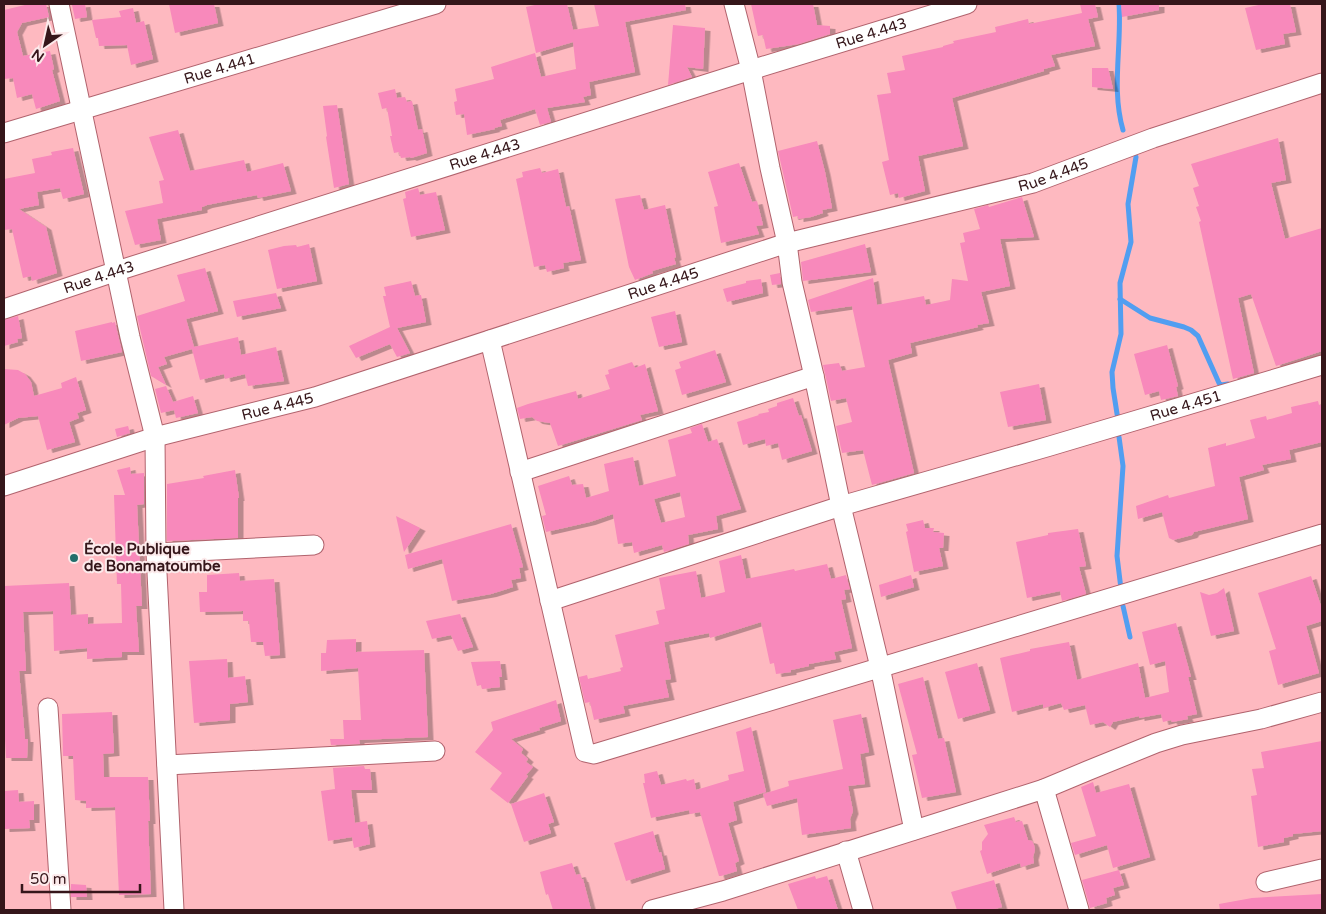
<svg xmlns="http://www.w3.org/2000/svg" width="1326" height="914" font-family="'Varela Round',sans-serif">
<defs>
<filter id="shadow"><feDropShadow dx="5.5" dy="3" stdDeviation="0" flood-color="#0004"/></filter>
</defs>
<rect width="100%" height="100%" fill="#feb9c0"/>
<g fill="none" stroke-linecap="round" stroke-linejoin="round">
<g stroke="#519ef1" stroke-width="5">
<path d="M1119 4C1122 46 1111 89 1123 130"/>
<path d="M1120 299 1150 318 1184 327 1191 330 1198 336 1219 383 1221 385 1228 384"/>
<path d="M1118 420 1113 388 1112 372 1121 334 1120 283 1131 242 1128 204 1136 157"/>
<path d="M1119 437 1123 466 1117 556 1121 589"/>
<path d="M1123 606 1130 637"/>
</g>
</g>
<g fill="#f889bb" fill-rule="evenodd" filter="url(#shadow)">
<path d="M29 4H46L49 17 22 23 17 32 23 56 50 51 54 69 52 70 60 101 36 109 32 94 17 98 13 78 4 79V10Z"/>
<path d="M85 4 87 17 75 19 72 5Z"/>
<path d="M169 4H214L218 23 175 33Z"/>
<path d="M539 4H567L573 30 599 26 594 4H685L686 10 625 22 635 72 589 82 591 95 583 97 585 102 547 108 551 122 540 125 535 109 500 120 502 126 494 128 495 129 467 135 464 114 456 115 454 102 457 101 455 89 494 79 491 67 535 53 541 77 576 69 573 42 536 53 526 7Z"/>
<path d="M751 4H813L817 25 830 26V34L799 44 766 49 763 35 758 36Z"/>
<path d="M1080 4H1095L1098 17 1088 19 1095 46 1051 55 1055 66 1044 69V71L952 98 963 146 918 156 925 191 899 198 898 193 890 195 882 162 889 160 877 95 891 93 887 73 905 70 902 56 943 47V46L954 43 953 41 996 32 995 27 1028 19 1029 24 1082 13Z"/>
<path d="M1121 4H1159V10L1122 17Z"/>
<path d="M1263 4H1290L1296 32 1283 34 1285 44 1256 50 1245 8Z"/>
<path d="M133 8 136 23 144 21 153 59 131 65 127 45 99 46 98 38H96L92 20 121 17 119 11Z"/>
<path d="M673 25 705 28 703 69 687 67 692 77 668 85Z"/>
<path d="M1092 68H1108L1113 89 1092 87Z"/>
<path d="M395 89 397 98 405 97 407 102 412 101 418 130 422 129 427 153 411 158 410 157 401 158 399 152 394 153 390 136H392L387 108 382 109 378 93Z"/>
<path d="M337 105 349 184 334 188 326 137 327 136 323 106Z"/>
<path d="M178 130 190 171 244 160 247 172 283 163 291 191 258 198 257 195 207 205 202 207V210L157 219 161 240 135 245 125 211 163 203 159 181 164 180 149 137Z"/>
<path d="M1278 138 1286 180 1271 183 1285 239 1322 228V351L1276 366 1251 294 1238 298 1254 373 1233 379 1199 222 1201 221 1196 207 1199 206 1193 188 1199 186 1191 164Z"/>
<path d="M817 141 825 172 832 208 822 210 823 213 811 217 798 219V216L793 217 778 151Z"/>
<path d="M73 148 84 194 63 199 60 188 37 192 39 205 19 209 46 227 57 273 32 281 31 276 23 278 12 229 4 230V179L35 173 32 159 52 155 51 152Z"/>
<path d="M739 163 752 202 757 201 763 225 756 226 759 234 721 243 714 207 718 206 708 172Z"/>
<path d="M540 168 542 173 558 169 566 207 569 206 581 260 563 263 564 268 547 272 545 265 534 267 516 179 523 177 522 172Z"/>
<path d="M418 188 420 195 436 192 445 230 411 237 403 199 406 198 405 192Z"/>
<path d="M640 195 644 210 665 205 676 257 674 258 676 264 652 271 653 273 635 280 629 267 615 199Z"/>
<path d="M1022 197 1034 237 1000 239 1010 286 981 292 989 323 977 325 978 327 910 343 912 353 888 360 914 473 872 485 863 450 842 453 836 426 852 422 846 398 831 401 823 365 839 363 842 371 865 367 852 306 811 312 808 300 873 278 877 305 924 296 926 305 950 300 952 279 968 281 960 243 965 242 963 233 980 229 974 209 988 205 989 207Z"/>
<path d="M309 244 317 281 277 289 268 250 284 246 296 245 297 247Z"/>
<path d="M865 244 871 272 803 281 801 262Z"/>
<path d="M205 268 218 311 186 319 194 347 238 337 241 355 276 347 284 381 248 386 245 374 225 379 224 374 200 380 192 349 164 357 167 364 158 367 166 385 151 376 137 316 185 301 177 275Z"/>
<path d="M780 273 781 284 772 285 770 275Z"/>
<path d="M761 279 763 293 727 302 723 289 746 283V281Z"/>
<path d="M411 281 415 296 421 295 426 322 397 328 410 353 397 357 390 344 356 358 349 346 390 327 383 296H386L384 287Z"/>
<path d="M276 293 281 308 237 317 233 301Z"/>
<path d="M675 311 682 342 659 347 651 317Z"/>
<path d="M18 316 22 338 17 339 18 342 4 346V320Z"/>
<path d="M112 322V323L115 322 122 352 81 361 75 331Z"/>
<path d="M1167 345 1178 386 1176 387 1178 396 1161 400 1159 391 1145 395 1134 354Z"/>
<path d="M715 350 726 382 682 395 675 370 681 368 679 362Z"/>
<path d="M632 362 635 368 645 364 658 411 640 415 642 420 558 446 550 423 537 421 532 417 520 419 517 408 528 404 576 391 578 399 610 389 605 375 609 374 608 370Z"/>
<path d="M4 369 18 370 25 374 31 382 34 396 62 388 61 383 76 377 86 410 77 413 79 418 69 422 75 442 47 450 38 416 18 418 4 425Z"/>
<path d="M1039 384 1046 420 1008 427 1000 392Z"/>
<path d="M166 386 173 402 193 396 198 413 176 418 174 410 161 413 155 389Z"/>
<path d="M793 398 799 416 801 415 812 451 782 460 778 443 766 446 765 439 743 445 737 422 759 415 758 414 769 412 768 409 777 406V403Z"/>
<path d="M1318 401 1319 405H1322V442L1289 450 1291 459 1262 465 1264 470 1239 477 1248 519 1194 532 1192 535 1173 540 1169 538 1162 512 1138 519 1136 506 1168 495 1169 498 1215 486 1208 448 1226 443V446L1255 438 1250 420 1266 416 1267 420 1292 413 1291 407Z"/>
<path d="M702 424 708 442 717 439 741 509 716 516 718 529 688 535 689 544 664 552 662 545 634 553 632 542 618 544 613 514 590 522 546 532 542 516 546 515 538 486 569 476 572 485 583 484 586 498 609 491 604 464 633 457 639 486 676 476 668 440 692 433 690 428ZM680 492 685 517 661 523 654 499Z"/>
<path d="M128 426 130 433 117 437 115 429Z"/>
<path d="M130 467 131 474 144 473V504L137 505 142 606H136L139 652H122V657L87 659V648L54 651 53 611 23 612 26 671H19L25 739H28L27 758H6L4 721V586L69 583 71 615 88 614V624L122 623 121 584H117L114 495H125L117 470Z"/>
<path d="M235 470 239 498H238V538L167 541V484L204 478 203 476Z"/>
<path d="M396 516 420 528 404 552Z"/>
<path d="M923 520 925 528H934L933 532 944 533 943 548H939L943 566 914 572 906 532 908 531 906 524Z"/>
<path d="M511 524 523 567 519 568 521 578 511 580 513 587 491 594 452 601 442 559 408 569 405 555Z"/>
<path d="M1078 529 1086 566 1079 567 1086 594 1062 601 1060 591 1027 598 1016 542 1048 535V533Z"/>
<path d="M741 555 746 579 794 569 795 571 827 564 831 579 846 575 850 589 844 590 846 599 841 600 852 648 834 652 836 659 809 664V666L791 670V672L776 674 774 663 770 664 761 622 710 638 709 633 664 642 671 679 665 680 669 697 623 706 625 713 594 720 590 702 585 703 579 677 587 675 588 679 621 671 620 668 623 667 615 635 659 624 656 611 665 609 659 578 696 571 701 598 725 592 719 561Z"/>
<path d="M239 573 240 581 274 579 280 655 265 656 263 642H251L249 621H243V611L200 612 199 592H207V575Z"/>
<path d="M911 575 914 587 881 597 879 585Z"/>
<path d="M1311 576 1322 609V621L1306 626 1319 673 1278 685 1269 651 1276 649 1258 593Z"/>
<path d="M1224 588 1234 631 1211 636 1200 592 1209 595 1217 593Z"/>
<path d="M460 614 473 647 458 651 451 635 432 639 426 621Z"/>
<path d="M1176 623 1191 677H1188L1197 714 1187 716 1188 719 1172 722 1171 720 1163 722 1161 714 1139 718V716L1113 722 1110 727 1103 722 1090 725 1085 705 1064 710 1061 703 1043 708V704L1012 712 1000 658 1030 651V649L1069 642 1077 680 1138 663 1145 698 1169 692 1165 661 1150 665 1142 632Z"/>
<path d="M356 639V652L424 650 428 737 359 740 360 744 331 745 330 739H344L343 720H361L358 668 321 671V653H326L327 640Z"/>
<path d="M227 659 228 678 245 676 248 702 230 704V720L194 723 189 661Z"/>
<path d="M500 661 502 677H499L500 687 482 689 481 685 477 686 471 662Z"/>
<path d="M977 663 990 710 958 719 945 672Z"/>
<path d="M923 677 938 739 944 738 956 792 922 798 912 755 917 754 898 684Z"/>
<path d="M556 700 561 721 539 728 540 730 511 739 523 749 521 753 528 759 526 762 533 767 526 775 528 776 508 803 490 789 502 773 475 752 493 730 491 722Z"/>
<path d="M112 712 114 753 103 754 104 777H148L150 821H148L151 894 119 895 115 807 86 808V801L75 800 73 756H63L62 714Z"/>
<path d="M861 714 869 752 860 754 865 784 848 786 853 811 850 819 851 828 802 835 797 798 767 806 763 794 789 786 788 781 843 769 833 720Z"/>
<path d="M751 727 766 792 733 802 737 820 728 823 739 861 735 863 737 871 721 876H719L700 812 690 814 689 810 651 818 643 783H645L644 774 657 771 661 785 686 779 687 781 694 779 696 790 729 780 728 775 744 771 736 732Z"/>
<path d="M1322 741V831L1293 834V836L1284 838V842L1258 847 1251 796 1257 795 1252 769 1264 768 1261 752Z"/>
<path d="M364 766 365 769H370L372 790H351L355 823 367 821 370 844 354 848 352 837 328 841 321 791 335 789 333 768Z"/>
<path d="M1093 782 1096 793 1129 784 1150 857 1113 868 1107 845 1075 855 1071 843 1096 836 1081 787Z"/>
<path d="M18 790 19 802 34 801V820H29L30 828 4 829V791Z"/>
<path d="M544 793 554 822 548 824 551 833 524 842 511 804Z"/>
<path d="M1014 817 1016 822 1022 821 1028 840 1032 841 1034 845 1035 850 1033 857 1034 863 1021 867 1020 863 987 874 980 851 982 850V842L988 834 984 825Z"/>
<path d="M653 831 659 853 661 852 665 869 626 881 614 843Z"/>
<path d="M572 863 576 875 580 874 582 879H583L591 910H553L548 894 546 895 540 872Z"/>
<path d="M1119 870 1124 885 1113 888 1115 895 1106 898 1107 903 1090 908 1082 880Z"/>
<path d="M815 876 816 879 827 876 838 910H798L788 884Z"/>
<path d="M994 880 1002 907 991 910H957L951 892Z"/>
<path d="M71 884 86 885 87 897H71Z"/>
<path d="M1322 894V910H1220L1219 904 1252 898Z"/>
</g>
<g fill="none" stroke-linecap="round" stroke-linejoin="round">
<g stroke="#b1636d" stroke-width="21">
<g id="minor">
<path d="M59 4 130 337 155 437 156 553 174 910"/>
<path d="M734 4 751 70 770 168 787 243 792 282 814 376 841 506 880 667 914 830"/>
<path id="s1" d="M4 133 436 4"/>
<path id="s2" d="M4 309 117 271 751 70 967 4"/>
<path d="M490 340 585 752 594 754 1322 534"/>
<path d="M520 472 814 376"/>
<path id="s3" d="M4 486 155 437 315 397 787 243 1033 183 1153 138 1322 83"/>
<path d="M156 553 314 545"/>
<path id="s4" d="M550 601 841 506 1050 446 1322 365"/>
<path d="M48 708 61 910"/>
<path d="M167 765 435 751"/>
<path d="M1044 789 1087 771 1156 743 1182 735 1261 719 1322 702"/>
<path d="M846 851 863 910"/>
<path d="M1266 882 1322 869"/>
<path d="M652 910 723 891 1044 789 1079 910"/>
</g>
</g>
<use href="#minor" stroke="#fff" stroke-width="19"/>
</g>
<circle fill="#226e6b" stroke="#fceaeb" stroke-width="2" cx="74" cy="558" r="5"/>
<g text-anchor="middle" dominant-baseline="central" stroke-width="4" stroke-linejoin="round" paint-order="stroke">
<g font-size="15" fill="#35161a" stroke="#fceaeb">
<text stroke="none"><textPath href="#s2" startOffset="910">Rue 4.443</textPath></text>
<text stroke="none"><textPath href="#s1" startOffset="225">Rue 4.441</textPath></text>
<text stroke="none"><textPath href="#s2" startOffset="505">Rue 4.443</textPath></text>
<text stroke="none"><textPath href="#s3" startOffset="1095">Rue 4.445</textPath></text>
<text stroke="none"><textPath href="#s2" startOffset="100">Rue 4.443</textPath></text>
<text stroke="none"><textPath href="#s3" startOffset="690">Rue 4.445</textPath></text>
<text stroke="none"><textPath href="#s4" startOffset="665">Rue 4.451</textPath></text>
<text stroke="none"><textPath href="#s3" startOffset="285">Rue 4.445</textPath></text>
</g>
<g font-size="15" font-weight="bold" fill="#35161a" stroke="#fceaeb" text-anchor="start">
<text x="84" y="549">École Publique<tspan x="84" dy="17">de Bonamatoumbe</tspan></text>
</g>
</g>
<rect width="1326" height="914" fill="none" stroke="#35161a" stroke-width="10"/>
<g transform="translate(45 45) rotate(214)" stroke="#fceaeb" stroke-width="4" paint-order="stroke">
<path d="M0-4L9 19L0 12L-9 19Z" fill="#35161a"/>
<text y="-8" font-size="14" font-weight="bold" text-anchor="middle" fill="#35161a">N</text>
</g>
<path d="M22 884v8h118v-8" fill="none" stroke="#35161a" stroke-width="2.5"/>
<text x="30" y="884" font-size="15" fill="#35161a" stroke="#fceaeb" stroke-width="4" paint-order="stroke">50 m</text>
</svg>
